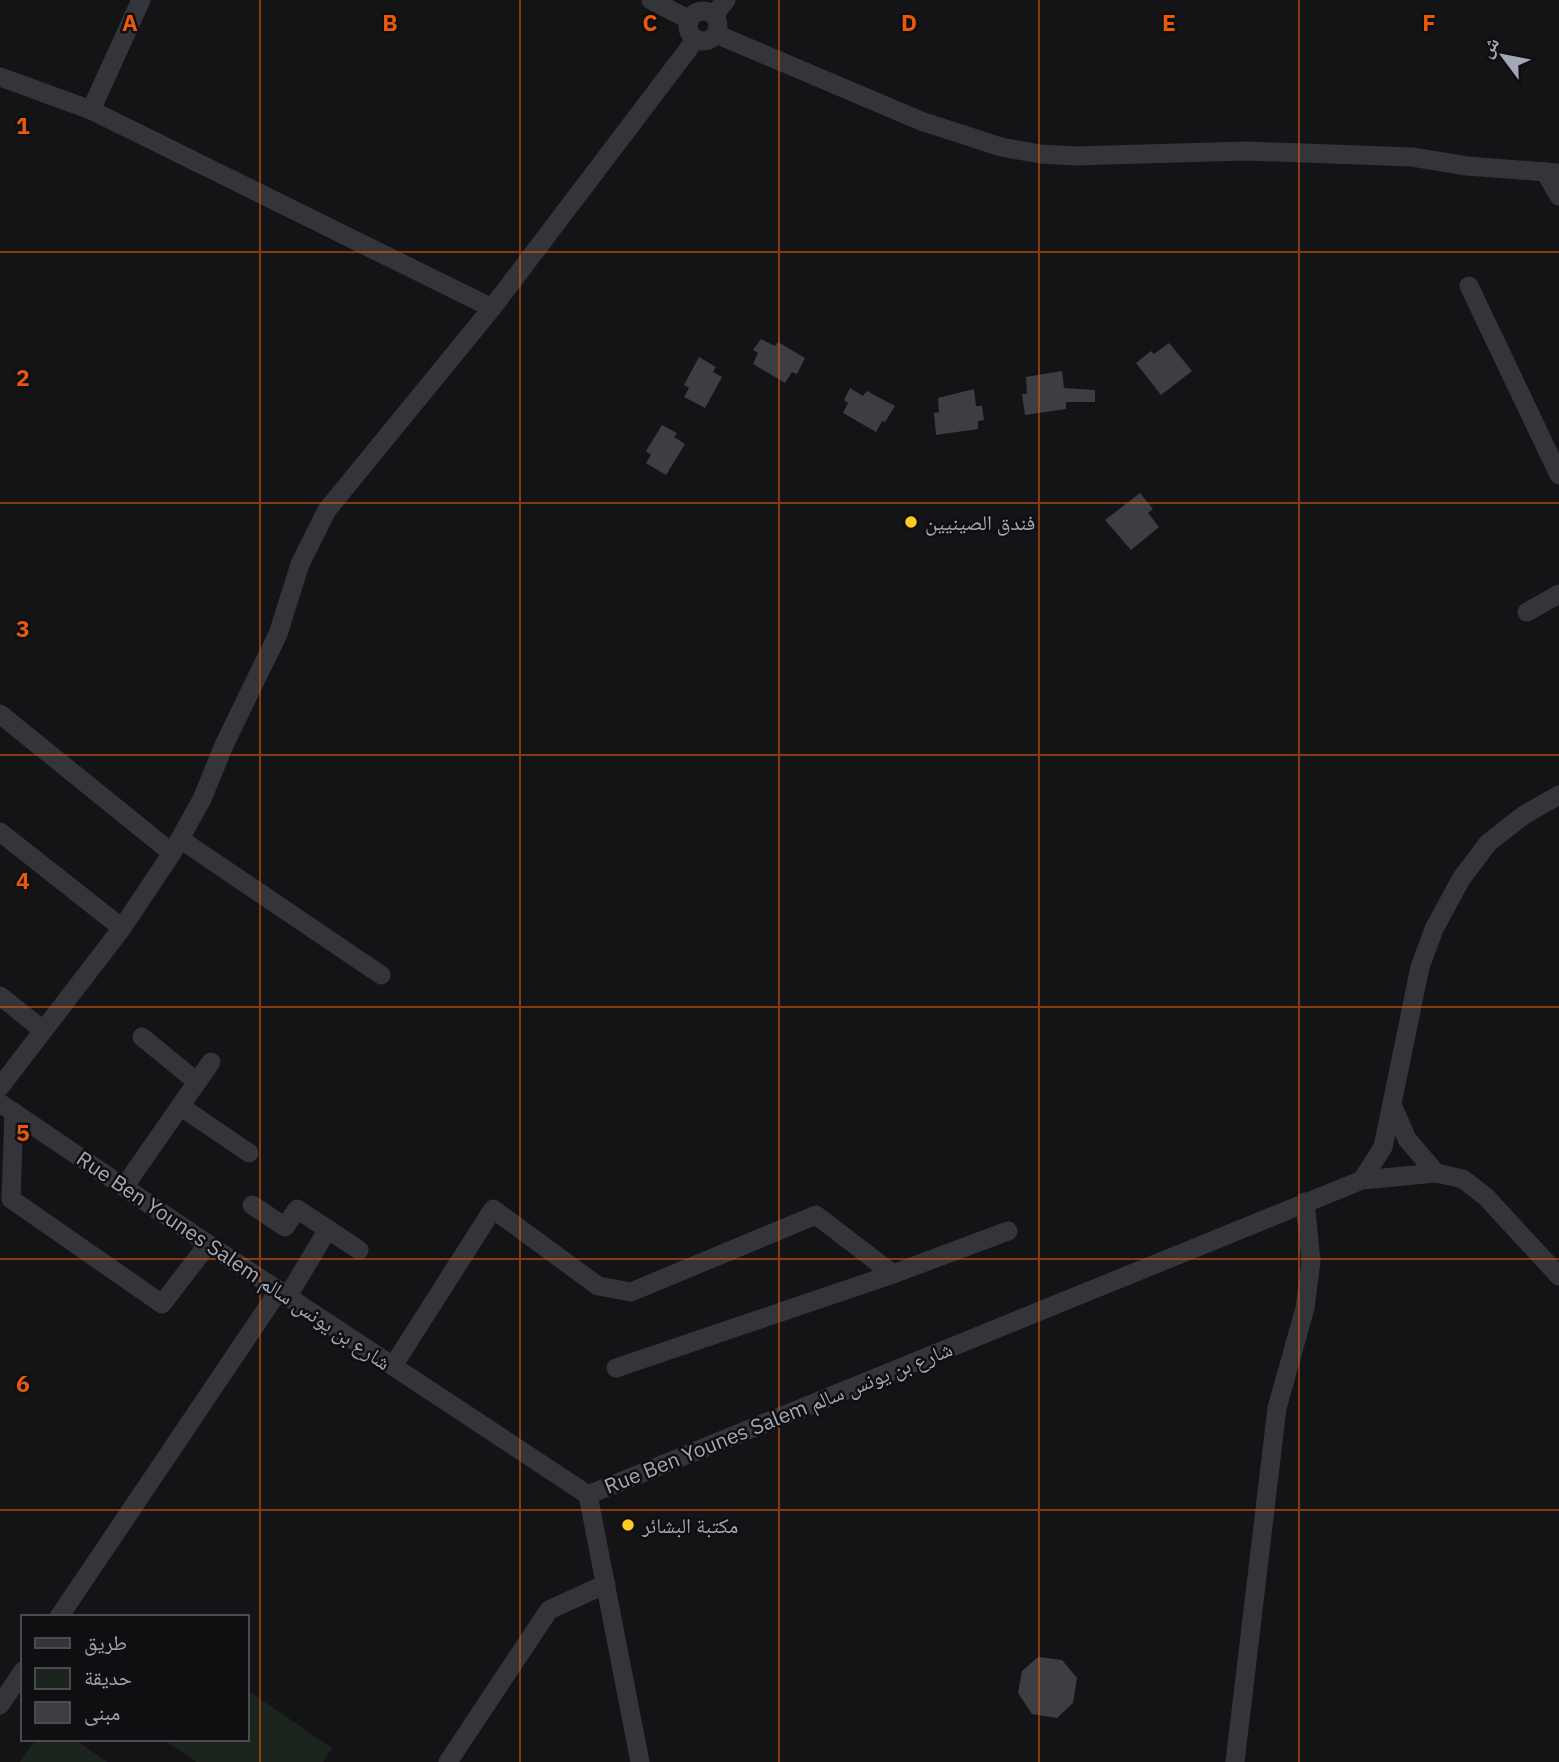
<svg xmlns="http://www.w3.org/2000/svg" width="1559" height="1762" font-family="'IBM Plex Sans','Noto Naskh Arabic',sans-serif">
<rect width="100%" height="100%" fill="#141315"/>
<g fill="#1b241d">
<path d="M247 1690 332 1748 323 1762H196L163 1739H247Z"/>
<path d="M36 1739H74L107 1762H20Z"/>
</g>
<g fill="#3e3d43">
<path d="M761 339 775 346 778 342 805 358 797 374 792 372 785 383 753 364 758 353 753 350Z"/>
<path d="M1169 343 1192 371 1161 395 1136 363 1151 351 1154 354Z"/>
<path d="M699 357 716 367 713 372 722 377 705 408 684 397 689 388 684 385Z"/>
<path d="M1062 371 1064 388 1095 390V402H1066V409L1025 415 1022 394H1027L1026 377Z"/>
<path d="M850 388 863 396 867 391 895 406 885 422 882 421 876 432 843 413 848 403 844 400Z"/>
<path d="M974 389 976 406H982L984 420 978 421V429L936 435 934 413 939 412 938 398Z"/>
<path d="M662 425 677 433 674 437 685 444 666 475 646 463 651 455 646 451Z"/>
<path d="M1140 493 1153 509 1148 513 1159 527 1131 550 1105 520Z"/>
<path d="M1038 1657 1062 1660 1077 1678 1073 1703 1057 1718 1032 1714 1018 1693 1022 1671Z"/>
</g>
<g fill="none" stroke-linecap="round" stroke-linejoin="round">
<g stroke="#34353b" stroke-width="19">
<path d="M651 0 690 20"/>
<circle cx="703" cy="26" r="15"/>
<path d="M714 15 726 0"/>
<path d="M716 34 921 121 1001 147 1040 154 1075 156 1246 151 1412 157 1467 166 1559 173"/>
<path d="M0 77 91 110 492 308"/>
<path d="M91 110 141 0"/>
<path d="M1545 172 1559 196"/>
<path d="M1469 286 1559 475"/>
<path d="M1527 612 1559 594"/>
<path d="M0 714 172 853"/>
<path d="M0 832 122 928"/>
<path d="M180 839 381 975"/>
<path d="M0 996 43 1030"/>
<path d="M142 1037 197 1082"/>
<path d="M0 1087 122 928 172 853 202 799 225 743 278 634 300 564 327 510 492 308 696 39"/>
<path d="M0 1103 208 1244 588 1495"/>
<path d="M180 1106 249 1153"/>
<path d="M1393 1107 1407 1139 1436 1173"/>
<path d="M14 1112 11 1199 162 1304 208 1244"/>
<path d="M1362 1180 1383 1147 1420 967 1434 929 1461 879 1488 843 1524 815 1559 795"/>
<path d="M124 1187 211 1062"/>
<path d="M252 1205 285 1227 297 1209 359 1250"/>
<path d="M288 1296 328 1229"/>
<path d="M393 1366 493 1209 598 1286 631 1292 816 1215 893 1274"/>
<path d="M616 1368 893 1274 1008 1231"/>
<path d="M588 1495 1362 1180 1436 1173 1463 1179 1486 1197 1559 1276"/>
<path d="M588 1495 640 1762"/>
<path d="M59 1617 279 1290"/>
<path d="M0 1705 23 1671"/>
<path d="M448 1762 549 1610 606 1584"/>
<path d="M1235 1762 1277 1408 1305 1308 1311 1261 1305 1202"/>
</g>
</g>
<path fill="none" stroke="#e8590c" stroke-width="2" stroke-opacity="0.55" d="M260 0V1762M520 0V1762M779 0V1762M1039 0V1762M1299 0V1762M0 252H1559M0 503H1559M0 755H1559M0 1007H1559M0 1259H1559M0 1510H1559"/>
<g fill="#ffca22" stroke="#0f0e10" stroke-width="2.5">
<circle cx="911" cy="522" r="7"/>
<circle cx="628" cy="1525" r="7"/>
</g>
<g text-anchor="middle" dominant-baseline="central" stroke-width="5" stroke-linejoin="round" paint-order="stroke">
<g font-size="21" fill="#a4a8b7" stroke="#0f0e10" text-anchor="start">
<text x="925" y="522">فندق الصينيين</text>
<text x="642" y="1525">مكتبة البشائر</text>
</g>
<g font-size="21" fill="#a4a8b7" stroke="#0f0e10">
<text transform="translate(234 1260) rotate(34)">Rue Ben Younes Salem شارع بن يونس سالم</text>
<text transform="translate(778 1417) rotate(-22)">Rue Ben Younes Salem شارع بن يونس سالم</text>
</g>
</g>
<g font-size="23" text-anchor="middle" font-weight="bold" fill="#e8590c" stroke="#0f0e10" stroke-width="5" stroke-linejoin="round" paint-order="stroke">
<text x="130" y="31">A</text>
<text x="390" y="31">B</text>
<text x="650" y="31">C</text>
<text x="909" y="31">D</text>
<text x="1169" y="31">E</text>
<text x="1429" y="31">F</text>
<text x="23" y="134">1</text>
<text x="23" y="386">2</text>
<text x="23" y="637">3</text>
<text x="23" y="889">4</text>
<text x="23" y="1141">5</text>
<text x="23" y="1392">6</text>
</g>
<rect x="21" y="1615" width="228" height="126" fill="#0f0e10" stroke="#4b4c53" stroke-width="2"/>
<rect x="35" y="1638" width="35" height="10" fill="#34353b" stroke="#4b4c53" stroke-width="2"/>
<text x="84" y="1650" font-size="21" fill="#a4a8b7">طريق</text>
<rect x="35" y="1668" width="35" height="21" fill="#1b241d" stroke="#4b4c53" stroke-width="2"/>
<text x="84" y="1685" font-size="21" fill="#a4a8b7">حديقة</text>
<rect x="35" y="1702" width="35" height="21" fill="#3e3d43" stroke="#4b4c53" stroke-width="2"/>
<text x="84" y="1720" font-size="21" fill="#a4a8b7">مبنى</text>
<g transform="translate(1503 56) rotate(302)" stroke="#0f0e10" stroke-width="5" paint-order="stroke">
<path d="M0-5L12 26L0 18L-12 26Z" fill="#a4a8b7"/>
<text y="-10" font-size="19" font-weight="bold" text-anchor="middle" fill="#a4a8b7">ش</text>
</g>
</svg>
